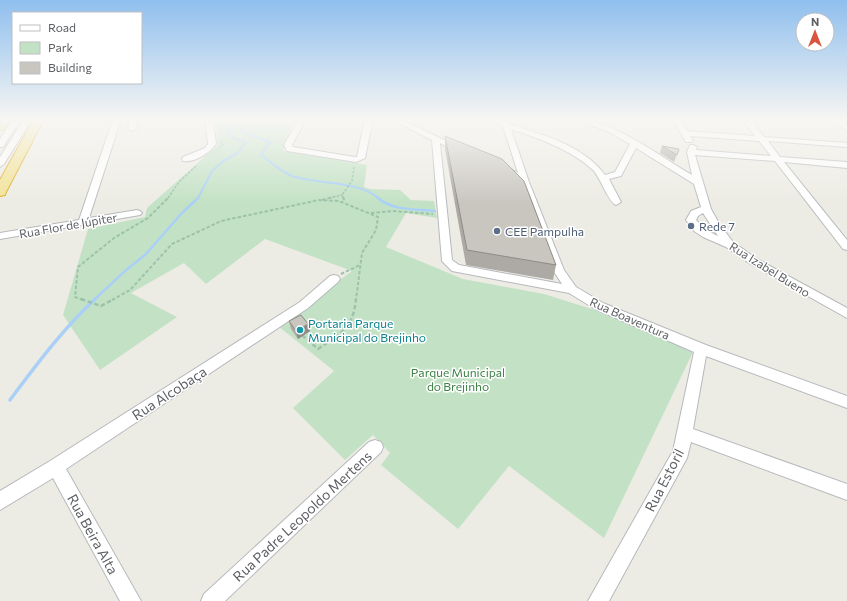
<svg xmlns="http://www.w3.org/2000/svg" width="847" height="601" font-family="Commissioner,sans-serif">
<rect width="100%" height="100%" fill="#edece4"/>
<path fill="#c3e2c5" d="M215 119H294L283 151 367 165 364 187 370 189 400 190 411 200 434 201 437 218 406 213 386 247 463 279 544 294 592 309 693 352 604 538 509 466 458 529 381 465 390 453 373 435 345 460 293 408 334 371 278 326 352 271 265 239 206 284 184 263 131 293 177 317 100 370 63 315 88 229 145 217 147 208 218 145Z"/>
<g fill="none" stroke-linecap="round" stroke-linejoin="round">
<g stroke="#aad0f7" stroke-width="2">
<path d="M252 119 239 127 246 133 270 142 261 155C270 161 281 172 292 176 315 184 361 181 378 198"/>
<path d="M198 198 212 171 223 161 238 153 246 142 235 139 228 134 229 129 243 124"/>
</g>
<g stroke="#aad0f7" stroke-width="2.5">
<path d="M377 197C391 211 416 209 435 211"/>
<path d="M94 300 125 271 146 254 181 214 199 197"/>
</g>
<path stroke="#aad0f7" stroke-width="3.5" d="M10 400C37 364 63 329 95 299"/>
<g stroke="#b6b9bd" stroke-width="2">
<g id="minor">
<path d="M13 119H21L3 147H0V139Z"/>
<path d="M24 119H32L4 164 0 167V157Z"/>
<path d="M113 119H121L89 218 137 210 140 211 142 213 140 215 0 239V233L79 220Z"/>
<path d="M130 119H138L136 129 132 131 128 129Z"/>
<path d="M205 119H213L216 144C210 153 194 163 183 161L182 159 183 157 205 148 208 144Z"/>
<path d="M297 119H305L303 125 292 145 293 147 355 157H357L365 119H373L365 158 356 162 287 151 284 145 294 128Z"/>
<path d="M390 119H400L463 149 462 151H456L440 143 452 260 459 265 562 284 553 270 521 183 507 172 511 169 518 173 503 126 485 119 508 120 509 124C543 135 583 145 605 175L615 172 630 144 609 132 576 119C611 119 661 157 692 175L687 152 690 145H693L697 147 696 150 771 156 759 141 690 136 693 140 692 142H686L672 119H680L687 131 755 136 745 123 749 121H752L764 137 847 143V147L768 141 780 157 847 162V168L784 162 847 240V250L843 249 775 161 695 155 711 209 720 225 733 242 757 259 847 308V318L749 263 726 247 703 237 694 231 686 220 691 211 701 207 694 184 636 148 621 176 609 179 621 202 616 205C609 203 600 177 593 170 570 149 540 139 511 129L529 182 564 270 576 287 603 303 706 345 847 396V408L706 356 693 429 847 484V500L691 442 687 458 609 601H588L673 451 694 352 595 309 569 293 452 271 442 261 432 140ZM703 213 718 236 706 230 696 220 698 216Z"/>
<path d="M847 119V123H845L847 125V131L835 122 836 120Z"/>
<path d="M334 275 338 276 340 279 338 282 308 308 66 469 141 601H120L53 478 0 510V491L50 461 300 302 330 276Z"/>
<path d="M375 440 381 442 383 447 381 452 225 601H201L204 594 369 442Z"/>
</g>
</g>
<g stroke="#dcac15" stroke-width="2">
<g id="highway">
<path d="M1 119H11L4 129 0 130Z"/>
<path d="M34 119H44L6 192 5 195 0 196V180Z"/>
</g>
</g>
<g stroke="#9cc3aa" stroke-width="1.5" stroke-dasharray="2.5 1.5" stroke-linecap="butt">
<path d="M219 148 223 145 221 141"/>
<path d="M168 198 179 182 197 165"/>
<path d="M329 198 342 195"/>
<path d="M343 198 342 195 352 181 354 167"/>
</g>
<g stroke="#9cc3aa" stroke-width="2" stroke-dasharray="3.5 2" stroke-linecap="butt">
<path d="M343 197 345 202"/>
<path d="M322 200 333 197"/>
<path d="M371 213 393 211 433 214"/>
<path d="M341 274 360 265"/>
<path d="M83 300 75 297 78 267 114 238 148 218 169 197"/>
<path d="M112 300 130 290 172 244 221 221 319 200 339 201 378 217 376 230 362 253 356 300"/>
</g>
<g stroke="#9cc3aa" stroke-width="2.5" stroke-dasharray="4.5 2.5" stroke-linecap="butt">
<path d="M81 299 101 306 114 299"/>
<path d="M302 335 318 349C341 333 353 329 356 299"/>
</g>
<use href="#minor" fill="#fff" fill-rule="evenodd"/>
<use href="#highway" fill="#f3e295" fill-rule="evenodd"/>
</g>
<g fill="#adaaa5">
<path d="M445 136 556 265 553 280 466 265 445 149Z"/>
<path d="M662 146 679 149 674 162 660 153Z"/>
<path d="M289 321 310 331 298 339 291 329Z"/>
</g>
<path fill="#8d8b86" d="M308 324 310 331 298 339 296 331Z"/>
<g fill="#c9c6c0" stroke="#8d8b86">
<path d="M445 136 502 159 524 181 556 265 467 250Z"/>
<path d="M662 146 679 149 677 155Z"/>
<path d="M301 315 308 324 296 331 289 321Z"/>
</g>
<linearGradient id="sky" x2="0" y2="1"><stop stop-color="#8fbfee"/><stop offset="0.59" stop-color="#f7f6f3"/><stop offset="1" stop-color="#f7f6f3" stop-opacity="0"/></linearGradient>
<rect width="847" height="203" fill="url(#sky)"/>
<g fill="#5c6f8a" stroke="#fff" stroke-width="1.5">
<circle cx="691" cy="226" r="4"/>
<circle cx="497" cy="231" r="4"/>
</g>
<circle fill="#0f9aa8" stroke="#fff" stroke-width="1.5" cx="300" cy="330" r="4"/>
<g text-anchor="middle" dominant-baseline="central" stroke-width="3" stroke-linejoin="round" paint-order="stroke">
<g font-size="12" fill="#5c5f63" stroke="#fff">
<text transform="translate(68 225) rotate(-10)">Rua Flor de Júpiter</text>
<text transform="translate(770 269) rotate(32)">Rua Izabel Bueno</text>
<text transform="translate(630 318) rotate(24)">Rua Boaventura</text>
</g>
<g font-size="12" fill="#4e5e75" stroke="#fff" text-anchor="start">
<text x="699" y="226">Rede 7</text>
<text x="505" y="231">CEE Pampulha</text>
</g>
<g font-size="12" fill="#0d838f" stroke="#fff" text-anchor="start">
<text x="308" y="323">Portaria Parque<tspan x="308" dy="14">Municipal do Brejinho</tspan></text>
</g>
<g font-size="12" fill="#3d8145" stroke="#fff">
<text x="458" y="372">Parque Municipal<tspan x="458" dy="14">do Brejinho</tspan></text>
</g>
<g font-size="14" fill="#5c5f63" stroke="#fff">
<text transform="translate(169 393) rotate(-33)">Rua Alcobaça</text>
<text transform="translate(664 480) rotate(-63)">Rua Estoril</text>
<text transform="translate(302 516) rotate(-43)">Rua Padre Leopoldo Mertens</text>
<text transform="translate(93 534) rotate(61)">Rua Beira Alta</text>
</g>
</g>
<rect x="12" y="12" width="130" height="72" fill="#ffffff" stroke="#bebfc1"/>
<rect x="20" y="25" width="20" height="6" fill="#ffffff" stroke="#bebfc1"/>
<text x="48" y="32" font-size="12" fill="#5c5f63">Road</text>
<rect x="20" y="42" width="20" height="12" fill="#c3e2c5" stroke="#bebfc1"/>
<text x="48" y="52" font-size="12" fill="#5c5f63">Park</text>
<rect x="20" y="62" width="20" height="12" fill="#c9c6c0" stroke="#bebfc1"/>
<text x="48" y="72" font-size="12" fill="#5c5f63">Building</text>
<g transform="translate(815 32)"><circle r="19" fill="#ffffff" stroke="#bebfc1"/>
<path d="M0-3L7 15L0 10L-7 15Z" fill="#d9553e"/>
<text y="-6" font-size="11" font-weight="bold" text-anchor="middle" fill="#5c5f63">N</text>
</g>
</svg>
